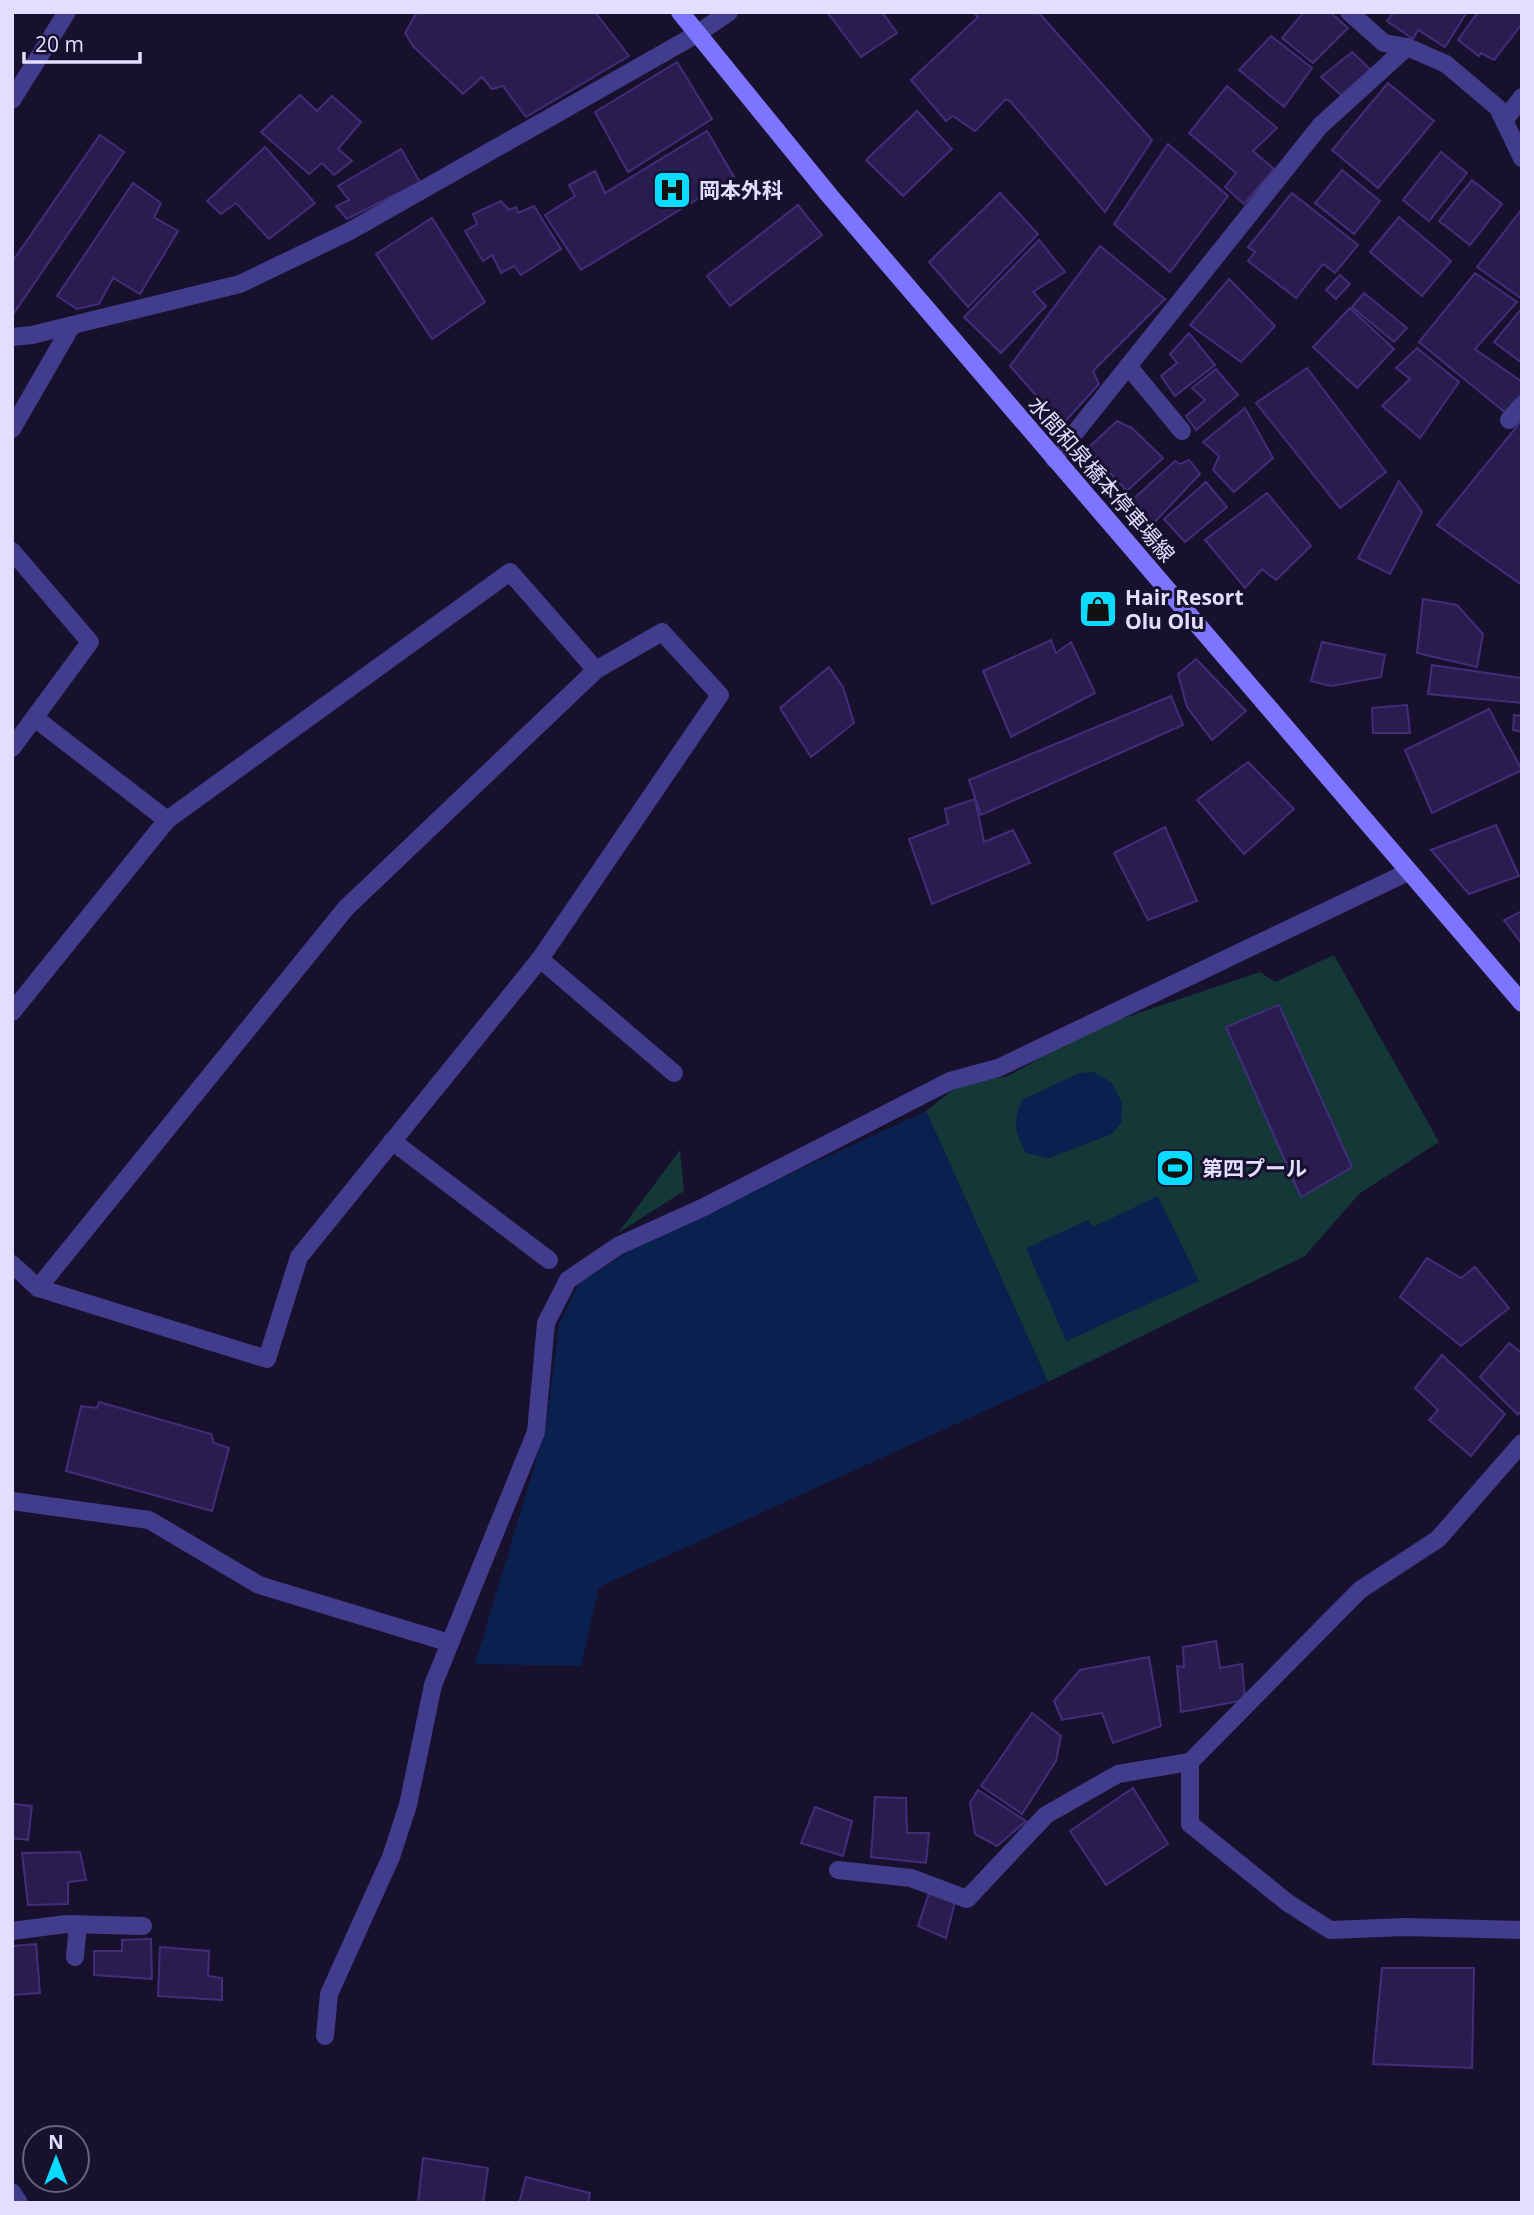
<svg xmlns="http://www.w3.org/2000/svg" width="1534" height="2215" font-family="'Open Sans','Noto Sans JP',sans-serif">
<rect width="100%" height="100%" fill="#17112d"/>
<g fill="#143738">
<path d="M1334 955 1439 1142 1359 1194 1305 1256 1048 1382 926 1111 959 1085 1008 1076 1091 1029 1260 972 1275 982Z"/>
<path d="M680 1150 684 1191 618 1233Z"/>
</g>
<g fill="#0a204e">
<path d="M1093 1072 1111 1082 1122 1102 1121 1123 1112 1134 1049 1158 1026 1153C1014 1132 1013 1122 1022 1100L1079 1073Z"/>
<path d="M926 1111 1048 1382 599 1587 581 1666 475 1664 546 1427 559 1324 579 1283 645 1241Z"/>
<path d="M1158 1196 1199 1281 1066 1341 1026 1248 1088 1220 1093 1227Z"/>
</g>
<g fill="#291d4f" stroke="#412e7b" stroke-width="2">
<path d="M417 12H595L629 56 526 117 503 86 492 89 482 77 463 94 413 46 405 33Z"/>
<path d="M827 12H882L897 33 861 57Z"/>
<path d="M973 12H1038L1152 140 1105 212 1010 101 1006 99 975 131 953 116 946 121 911 80 978 17Z"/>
<path d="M1304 12H1330L1348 28 1313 63 1282 38Z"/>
<path d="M1394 12H1467L1445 47 1418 30 1413 39 1387 21Z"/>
<path d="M1478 12H1522V24L1494 60 1481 53 1479 56 1458 40Z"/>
<path d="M1271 36 1312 68 1284 107 1239 70Z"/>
<path d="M1352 52 1371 70 1343 97 1321 77Z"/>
<path d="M677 62 712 119 628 172 595 112Z"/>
<path d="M1388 83 1434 121 1378 188 1332 150Z"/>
<path d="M1227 86 1277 128 1253 151 1274 169 1244 204 1225 187 1236 173 1189 133Z"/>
<path d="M300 95 317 111 332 96 361 122 338 149 352 161 334 175 322 163 309 174 261 132Z"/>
<path d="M917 111 952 149 903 196 866 160Z"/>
<path d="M707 131 734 177 581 270 545 215 575 196 569 185 595 171 605 193Z"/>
<path d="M100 135 124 152 12 316V262Z"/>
<path d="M1168 144 1228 196 1170 272 1114 224Z"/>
<path d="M265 147 315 203 269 239 236 203 221 214 207 201Z"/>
<path d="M401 149 420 182 347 219 336 206 349 200 338 186Z"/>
<path d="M1441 152 1467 173 1429 221 1403 200Z"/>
<path d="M1342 170 1380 201 1354 234 1315 203Z"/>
<path d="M1472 180 1502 204 1470 245 1439 221Z"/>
<path d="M133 183 161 203 154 217 178 231 140 294 113 278 99 304 77 309 57 296Z"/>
<path d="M1000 193 1038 234 968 307 929 262Z"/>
<path d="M1292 193 1358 245 1335 273 1323 264 1296 298 1248 261 1255 252 1248 247Z"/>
<path d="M501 201 509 210 516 207 518 213 534 206 561 249 521 275 514 266 501 273 492 255 483 261 465 231 477 224 473 214Z"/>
<path d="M798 205 822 235 730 306 707 276Z"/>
<path d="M1522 209V299L1477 267Z"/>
<path d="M1399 217 1451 261 1422 296 1370 252Z"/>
<path d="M432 218 485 302 432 339 376 254Z"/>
<path d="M1039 240 1065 272 1033 292 1046 306 1001 353 964 317Z"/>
<path d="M1100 246 1165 299 1093 371 1099 384 1062 425 1010 366Z"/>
<path d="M1475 273 1517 302 1475 349 1522 382V393L1507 414 1419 342Z"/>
<path d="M1340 275 1350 284 1336 299 1326 290Z"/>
<path d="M1229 279 1275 326 1241 362 1190 325Z"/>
<path d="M1364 293 1407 328 1394 342 1352 307Z"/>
<path d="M1350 308 1394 349 1357 388 1313 347Z"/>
<path d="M1522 308V363L1494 342Z"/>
<path d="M1189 333 1215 365 1175 396 1161 376 1177 363 1170 354Z"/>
<path d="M1417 348 1459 382 1420 438 1382 406 1410 379 1396 368Z"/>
<path d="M1307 368 1386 472 1340 508 1256 403Z"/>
<path d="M1216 369 1238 395 1196 430 1186 416 1205 400 1192 388Z"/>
<path d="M1245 408 1273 458 1234 492 1213 470 1219 456 1203 442Z"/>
<path d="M1522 420V585L1437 525Z"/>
<path d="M1117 421 1132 428 1163 458 1127 491 1087 449Z"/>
<path d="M1189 460 1200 474 1151 526 1131 501 1175 461 1180 464Z"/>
<path d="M1399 481 1422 512 1390 574 1358 558Z"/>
<path d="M1206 482 1227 507 1185 542 1164 519Z"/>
<path d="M1267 493 1311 546 1276 580 1262 569 1245 588 1205 540Z"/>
<path d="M1423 599 1457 605 1483 634 1477 667 1417 653Z"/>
<path d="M1051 640 1056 653 1071 642 1095 693 1011 737 983 671Z"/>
<path d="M1322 642 1385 655 1381 677 1331 686 1311 681Z"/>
<path d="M1196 659 1246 711 1212 740 1187 707 1178 674Z"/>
<path d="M1432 665 1522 678V703L1428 694Z"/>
<path d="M829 667 843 687 854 723 811 757 780 708Z"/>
<path d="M1171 696 1183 725 981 815 969 780Z"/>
<path d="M1407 705 1410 733H1373L1372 708Z"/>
<path d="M1489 709 1522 770 1432 813 1405 750Z"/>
<path d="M1514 715 1522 716V732L1513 730Z"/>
<path d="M1248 762 1294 809 1244 854 1197 800Z"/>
<path d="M975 799 984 842 1013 830 1030 863 932 904 909 839 948 824 945 809Z"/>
<path d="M1496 825 1519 876 1469 894 1431 850Z"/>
<path d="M1165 827 1197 901 1148 920 1114 853Z"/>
<path d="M1522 911V944L1504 920Z"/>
<path d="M1279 1005 1352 1167 1301 1197 1226 1027Z"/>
<path d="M1427 1258 1461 1278 1475 1267 1509 1308 1461 1346 1400 1297Z"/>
<path d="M1509 1343 1522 1353V1409L1518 1415 1480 1377Z"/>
<path d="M1442 1355 1505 1414 1471 1456 1429 1420 1438 1410 1415 1388Z"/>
<path d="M99 1402 211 1434 214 1443 229 1448 212 1511 66 1471 81 1406 97 1408Z"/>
<path d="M1216 1641 1220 1668 1242 1664 1245 1700 1181 1712 1177 1666 1184 1667 1183 1647Z"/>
<path d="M1149 1657 1161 1726 1113 1743 1102 1713 1062 1720 1054 1701 1080 1670Z"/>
<path d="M1032 1713 1061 1736 1056 1761 1022 1814 981 1786Z"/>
<path d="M1133 1788 1168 1844 1106 1885 1070 1831Z"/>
<path d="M978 1790 1026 1821 997 1846 975 1834 970 1803Z"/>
<path d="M875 1797 906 1798 907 1833H929L926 1863 871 1857Z"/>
<path d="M12 1804 32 1806 28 1840 12 1838Z"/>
<path d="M815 1807 852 1821 843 1856 801 1843Z"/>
<path d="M80 1852 86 1880 68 1882V1904L28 1905 22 1853Z"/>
<path d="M929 1893 955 1902 946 1938 918 1926Z"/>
<path d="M151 1939 152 1979 94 1975V1951H122V1940Z"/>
<path d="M36 1944 40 1993 12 1995V1946Z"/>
<path d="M160 1947 209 1951 208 1976 222 1978V2000L158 1996Z"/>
<path d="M1382 1968H1474L1472 2068 1373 2064Z"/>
<path d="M423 2158 488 2168 483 2203H418Z"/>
<path d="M526 2177 590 2193 588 2203H519Z"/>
</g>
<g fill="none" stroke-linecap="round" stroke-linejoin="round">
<g stroke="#423c8d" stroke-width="18">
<path d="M1509 420 1522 405"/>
<path d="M12 1501 149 1520 259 1585 450 1643 536 1432 546 1323 568 1280 618 1246 702 1208 950 1081 998 1068 1408 872"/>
</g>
<g stroke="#423c8d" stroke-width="18">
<path d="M1349 12 1384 43 1407 47 1446 64 1498 108 1522 158"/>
<path d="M12 100 67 12"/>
<path d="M1504 121 1522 97"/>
<path d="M12 337 32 335 240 284 350 231 697 34 729 12"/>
<path d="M1128 366 1182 431"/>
<path d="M12 429 72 325"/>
<path d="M1054 459 1320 126 1407 47"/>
<path d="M12 551 90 642 12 748"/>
<path d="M36 719 167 820"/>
<path d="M540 959 674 1073"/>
<path d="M12 1012 167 820 510 572 596 670 662 632 720 695 540 959 299 1257 267 1359 38 1288 12 1264"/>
<path d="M392 1141 549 1260"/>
<path d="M38 1288 346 908 596 670"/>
<path d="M1522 1443 1438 1539 1360 1590 1190 1762V1824L1288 1903 1330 1930 1405 1927 1522 1930"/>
<path d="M838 1870 911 1878 967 1899 1046 1815 1118 1774 1190 1762"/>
<path d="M12 1931 66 1924 143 1926"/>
<path d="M75 1957 78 1924"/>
<path d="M325 2036 329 1994 391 1857 408 1805 433 1685 450 1643"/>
</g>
<path stroke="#423c8d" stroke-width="18" d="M12 2192 19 2203"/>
<path stroke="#7e75ff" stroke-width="18" d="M680 12 829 195 1522 1003"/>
</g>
<defs>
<g id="hospital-square" transform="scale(2.0125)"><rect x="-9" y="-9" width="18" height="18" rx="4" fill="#0adbff" stroke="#17112d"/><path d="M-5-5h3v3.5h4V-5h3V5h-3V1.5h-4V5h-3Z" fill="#111"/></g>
<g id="shop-square" transform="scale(2.0125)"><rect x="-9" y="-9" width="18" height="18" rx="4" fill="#0adbff" stroke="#17112d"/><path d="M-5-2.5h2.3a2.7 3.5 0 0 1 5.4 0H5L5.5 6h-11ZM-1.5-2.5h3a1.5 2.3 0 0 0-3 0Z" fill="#111"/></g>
<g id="stadium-square" transform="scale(2.0125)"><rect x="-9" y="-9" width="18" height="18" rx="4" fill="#0adbff" stroke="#17112d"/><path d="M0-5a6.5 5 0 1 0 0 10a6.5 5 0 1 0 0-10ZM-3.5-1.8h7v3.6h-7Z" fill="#111"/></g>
</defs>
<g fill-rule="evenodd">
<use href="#hospital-square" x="672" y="190"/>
<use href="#shop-square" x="1098" y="609"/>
<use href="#stadium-square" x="1175" y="1168"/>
</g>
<g text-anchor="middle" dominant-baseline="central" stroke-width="6" stroke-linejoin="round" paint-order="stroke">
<g font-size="21" font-weight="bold" fill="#e3deff" stroke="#17112d" text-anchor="start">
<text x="699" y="190">岡本外科</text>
<text x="1125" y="597">Hair Resort<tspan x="1125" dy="24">Olu Olu</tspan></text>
<text x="1202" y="1168">第四プール</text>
</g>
<g font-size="21" fill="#e3deff" stroke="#17112d">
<text transform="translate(1102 479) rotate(49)">水間和泉橋本停車場線</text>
</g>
</g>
<rect width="1534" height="2215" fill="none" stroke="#e3deff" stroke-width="28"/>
<g transform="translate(56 2159)"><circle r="33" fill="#17112d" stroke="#696381" stroke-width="2"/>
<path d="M0-5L12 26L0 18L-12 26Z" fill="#0adbff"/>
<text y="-10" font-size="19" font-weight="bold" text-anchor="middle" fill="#e3deff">N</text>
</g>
<path d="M24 52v10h116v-10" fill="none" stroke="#e3deff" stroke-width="3.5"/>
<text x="35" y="52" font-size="21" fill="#e3deff" stroke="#17112d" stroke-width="5" paint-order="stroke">20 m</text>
</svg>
